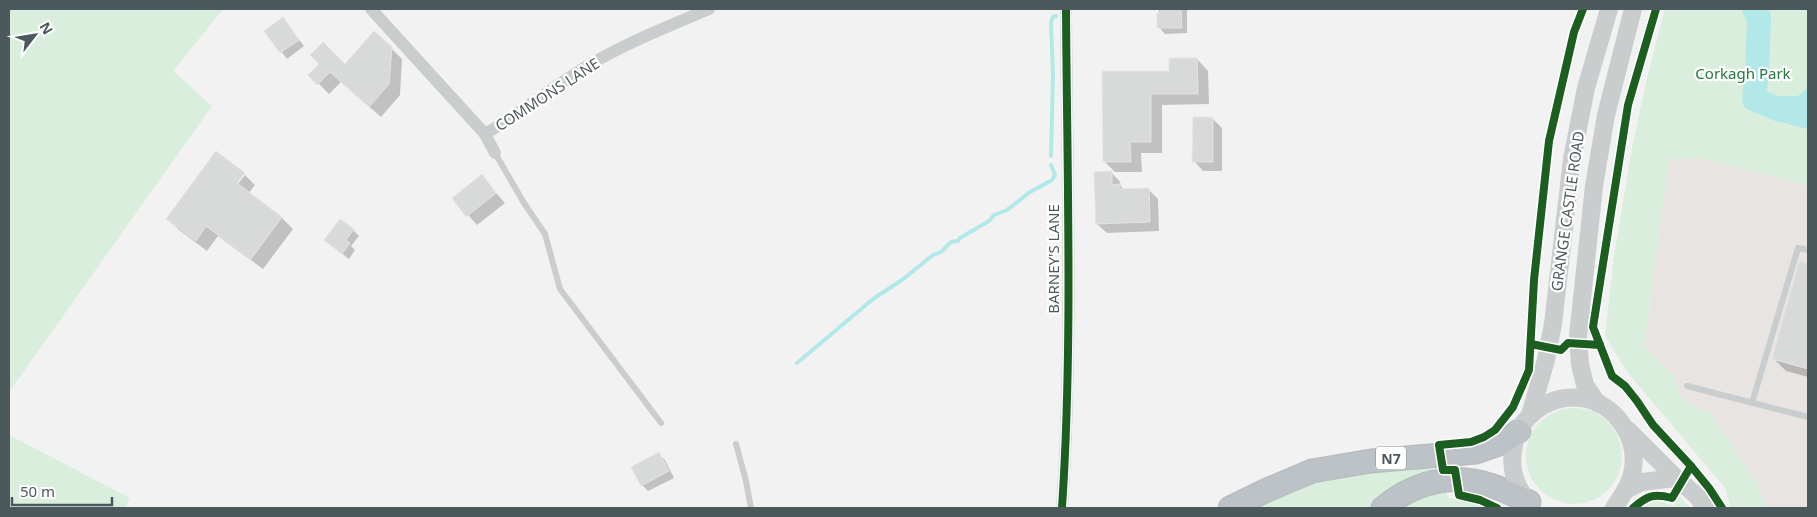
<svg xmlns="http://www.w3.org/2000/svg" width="1817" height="517" font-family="'Noto Sans',sans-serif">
<rect width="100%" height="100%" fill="#f2f2f2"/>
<path fill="#e7e4e1" d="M1698 158 1808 185V508H1766L1756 482 1710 412 1691 406 1677 393 1676 378 1644 347 1669 159Z"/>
<g fill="#d9eedd">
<path d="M9 9H223L173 71 212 106 9 392Z"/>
<path d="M1665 9H1808V185L1698 158 1669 159 1644 346 1676 378 1677 393 1691 406 1710 412 1756 482 1766 508H1731L1725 488 1628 373 1605 336 1614 256 1633 143 1647 78Z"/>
<circle cx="1574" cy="456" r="48"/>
<path d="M9 435 130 498 125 508H9Z"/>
<path d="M1431 464V474C1399 481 1392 487 1368 508H1245L1257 502 1339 473Z"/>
<path d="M1446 491 1448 498C1462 499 1474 502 1486 508H1397L1423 495Z"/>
<path d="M1680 497 1690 508H1641C1654 499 1658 499 1673 506Z"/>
</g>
<path fill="#b2e8e8" d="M1757 72 1761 92 1776 96H1798L1808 88V129L1791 125 1776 117 1756 111 1745 98Z"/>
<g fill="#0003">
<path d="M1159 9H1187V33L1165 34 1159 27Z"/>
<path d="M283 19 304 46 287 59 266 31Z"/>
<path d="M391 48 402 59 400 95 381 117 341 82 329 94 310 75 345 65Z"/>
<path d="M1197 59 1208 71 1209 104 1162 105V153H1141L1142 172H1115L1104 161 1103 72H1171Z"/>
<path d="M1213 119 1222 128V171H1203L1194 161Z"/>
<path d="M1111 172 1120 182 1121 186 1124 190 1148 189 1158 199 1159 231 1107 233 1097 224Z"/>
<path d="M245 175 255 185 248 194 282 218 293 229 263 269 218 236 207 251 179 230 168 219 232 188 234 189Z"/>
<path d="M481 176 505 203 477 225 453 198Z"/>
<path d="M353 230 359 236 351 246 355 250 349 259 332 246Z"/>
<path d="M1800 262 1808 264V377L1786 371 1774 359Z"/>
<path d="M659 454 665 460 674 478 648 491 642 485Z"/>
</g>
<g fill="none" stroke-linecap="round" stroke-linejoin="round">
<g stroke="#b2e8e8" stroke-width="4">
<path d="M1051 156 1053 74 1051 23 1053 17 1056 16"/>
<path d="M797 363 873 299 902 280 933 255 941 252 951 242 958 241 960 238 989 221 994 215 1007 210 1030 192 1052 180 1055 175 1051 165"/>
</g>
<path stroke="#b2e8e8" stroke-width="24" d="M1754 9 1759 18 1757 72 1754 99 1780 110 1808 114"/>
</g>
<g fill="#d8dada" stroke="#e3e4e4">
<path d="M1161 9H1181L1182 28H1157V13H1161Z"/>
<path d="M283 17 299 40 280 53 264 31Z"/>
<path d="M374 31 392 47 389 84 369 107 330 72 317 85 308 75 319 64 310 55 323 42 345 64Z"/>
<path d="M1169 58H1197L1198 94H1151V142H1130L1131 162H1103L1102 71H1169Z"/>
<path d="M1193 117H1213V162H1192Z"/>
<path d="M216 151 245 173 237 183 282 217 251 259 206 226 196 241 166 219Z"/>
<path d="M1112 171V185L1120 184V189L1149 188 1150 222 1096 224 1094 172Z"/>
<path d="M482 174 496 193 466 217 452 198Z"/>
<path d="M340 219 354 229 346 240 350 243 342 254 324 240Z"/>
<path d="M1799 261 1808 263V369L1772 359Z"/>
<path d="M659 452 669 471 641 486 631 467Z"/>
</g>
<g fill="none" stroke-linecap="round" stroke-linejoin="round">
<g stroke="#b8bdc0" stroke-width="25">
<g id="highway">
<path d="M1230 508 1267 490 1312 471 1371 461 1476 452 1502 443 1519 431"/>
<path d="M1383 508C1408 487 1441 475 1474 481 1493 484 1512 494 1529 502"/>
</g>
</g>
<g stroke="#cacdcd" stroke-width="6">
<path d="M495 153 524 203 545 234 560 289 661 423"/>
<path d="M1687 386 1808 417"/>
<path d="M1752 403 1798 248 1808 250"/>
<path d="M736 444 746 481 751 508"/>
</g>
<g stroke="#cacdcd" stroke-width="12">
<path d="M371 9 485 134C522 112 554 86 591 64 628 42 669 26 709 9"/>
<path d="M485 134 495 153"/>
<path d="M1062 508C1073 342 1067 175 1066 9"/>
</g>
<g stroke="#c9cdcd" stroke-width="18">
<path d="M1598 404 1585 385 1580 365 1578 336 1594 186 1606 115 1633 9"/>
<path d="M1530 415 1546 360 1553 324 1572 159 1586 88 1609 9"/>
<path d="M1628 430 1676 478 1697 496 1706 508"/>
<path d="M1626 490 1642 482 1676 478"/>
<path d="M1530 503C1516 489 1510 470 1513 451 1516 418 1548 394 1581 398 1617 403 1640 440 1632 474 1629 487 1621 497 1614 508"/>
</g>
<use href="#highway" stroke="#bcc2c5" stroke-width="22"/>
<g stroke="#fff" stroke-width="11">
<g id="cycleway">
<path d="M1656 9 1628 105 1593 327 1612 376 1625 386 1637 401 1653 425 1691 466 1709 488 1722 508"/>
<path d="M1531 344 1561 350 1568 343 1600 345"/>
<path d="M1062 508C1073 342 1067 175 1066 9"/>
<path d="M1497 508 1480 500 1459 495 1455 470H1443L1439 445 1471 442 1484 437 1495 430 1513 407 1529 370 1534 280 1549 141 1574 32 1583 9"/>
<path d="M1633 508C1647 496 1653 493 1672 498L1691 466"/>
</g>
</g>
<use href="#cycleway" stroke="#1b5e20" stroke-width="8"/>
</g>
<g text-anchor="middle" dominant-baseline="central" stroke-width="4.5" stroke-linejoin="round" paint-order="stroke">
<rect fill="#fff" stroke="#818a8d" stroke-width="1" x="1376" y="446.5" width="30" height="23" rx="4"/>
<g font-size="14" font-weight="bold" fill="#4b585c">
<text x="1391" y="458">N7</text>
</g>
<g font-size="15" fill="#22773a" stroke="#fff">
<text x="1743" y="73">Corkagh Park</text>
</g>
<g font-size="15" fill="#4b585c" stroke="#fff">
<text transform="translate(547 94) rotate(-33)">COMMONS LANE</text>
<text transform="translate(1567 211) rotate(-82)">GRANGE CASTLE ROAD</text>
<text transform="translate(1053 259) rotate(-90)">BARNEY'S LANE</text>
</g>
</g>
<rect width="1817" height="517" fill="none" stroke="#4b585c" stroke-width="20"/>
<g transform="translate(35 35) rotate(59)" stroke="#ffffff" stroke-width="4" paint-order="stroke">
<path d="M0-4L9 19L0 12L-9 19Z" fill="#4b585c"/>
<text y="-8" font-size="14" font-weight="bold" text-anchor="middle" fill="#4b585c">N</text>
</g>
<path d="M12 497v8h100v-8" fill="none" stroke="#4b585c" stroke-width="2.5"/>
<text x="20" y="497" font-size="15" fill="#4b585c" stroke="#ffffff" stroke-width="4" paint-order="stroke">50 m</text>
</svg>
